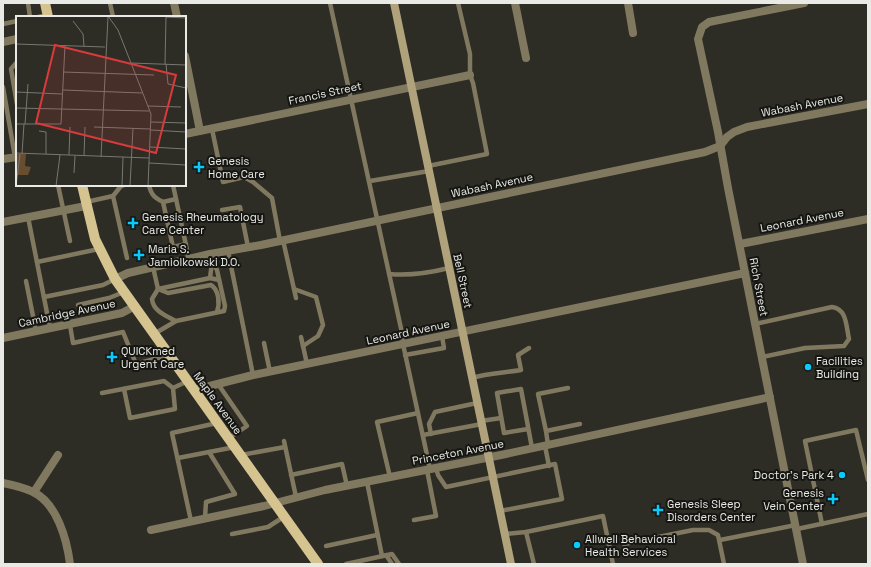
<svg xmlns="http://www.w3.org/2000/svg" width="871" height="567" font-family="'Space Grotesk',sans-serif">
<rect width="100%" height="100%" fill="#2d2d26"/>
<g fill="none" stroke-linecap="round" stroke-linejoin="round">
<g stroke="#817860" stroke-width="4.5">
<path d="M28 3 30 17"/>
<path d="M110 3 113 17"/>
<path d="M330 3 402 333 403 344 430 469"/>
<path d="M38 17 48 15"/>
<path d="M3 24 17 21"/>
<path d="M17 62 11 69 17 104"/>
<path d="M3 87 15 157"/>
<path d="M212 129 223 182 244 177 253 182 272 198 280 241"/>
<path d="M428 166 487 154 473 83 470 75V54L458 3"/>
<path d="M370 181 429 171"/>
<path d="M58 185 70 241"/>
<path d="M124 185 121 186 113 196 127 258"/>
<path d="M149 185C151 195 155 198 163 202L173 247 186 244"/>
<path d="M173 185 189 259"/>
<path d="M86 202 113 196"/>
<path d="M163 202 176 199"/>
<path d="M222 210 240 207 248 247"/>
<path d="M28 217 50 328"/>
<path d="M283 240 296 298"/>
<path d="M228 251 253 375"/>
<path d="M37 262 99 249"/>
<path d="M153 267 158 289 168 293 211 285C219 290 220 303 217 312"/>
<path d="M389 274C410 276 429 273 449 268"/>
<path d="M210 278 212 262"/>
<path d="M26 281 36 331"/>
<path d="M294 289 316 297 323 325 318 336 303 346"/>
<path d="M44 297 103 285 115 279"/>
<path d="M78 305 109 298 124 292"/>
<path d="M176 321C166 316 153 311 152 299L158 289 210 278 219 280"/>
<path d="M755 324 832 307C847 309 846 326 849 339L844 346 805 348 762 357"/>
<path d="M70 325 73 343 123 332 136 364 169 355"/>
<path d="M154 334 176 321 224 311 225 306 217 270 212 262 210 254"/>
<path d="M301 337 307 364"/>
<path d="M264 343 270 372"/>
<path d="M405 355 444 348 442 336"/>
<path d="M472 378C488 373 504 373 521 370L518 355 529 348"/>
<path d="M218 384 247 426 229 438"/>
<path d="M124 389 130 418 175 409 173 388"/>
<path d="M102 393 164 381 173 388 188 381"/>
<path d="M481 421 501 418"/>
<path d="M528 429 504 433 497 393 521 389 532 448"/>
<path d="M546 431 538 394 568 388"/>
<path d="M431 434 429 424 435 412 477 403"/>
<path d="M423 435 482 424"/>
<path d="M284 441 296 497"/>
<path d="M548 445 546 431 580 424"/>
<path d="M545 446 549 466"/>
<path d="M241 455 285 447"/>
<path d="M178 458 235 447"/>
<path d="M436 468 438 475 446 487 555 464 562 499 500 511"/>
<path d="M291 475 342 464 347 486"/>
<path d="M390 477 377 422 418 413"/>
<path d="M367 482 382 556"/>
<path d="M205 518 206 502 235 494 209 452"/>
<path d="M414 520 436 516 427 470"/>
<path d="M191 521 172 433 217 423"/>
<path d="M822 524 805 441 856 430 868 480"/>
<path d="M797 529 868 514"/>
<path d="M526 532 534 564"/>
<path d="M232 534 268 527 285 516"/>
<path d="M505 534 526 532 603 516 613 564"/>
<path d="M720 540 796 525"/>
<path d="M624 544 693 530H709L718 535 724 564"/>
<path d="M326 546 377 535"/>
<path d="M386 555 392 564"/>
<path d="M346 564 392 554 399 564"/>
</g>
<g stroke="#817860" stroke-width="8">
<path d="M174 3 177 17"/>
<path d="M515 3 526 58"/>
<path d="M628 3 633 33"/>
<path d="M3 42 17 39"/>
<path d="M185 56 200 131"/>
<path d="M185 134 470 75"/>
<path d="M3 159 17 157"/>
<path d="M3 222 86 206"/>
<path d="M740 244 868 219"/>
<path d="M115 279 128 273 210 254 261 245 705 152 720 146 727 137 734 132 747 127 868 104"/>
<path d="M3 338 122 313 135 306"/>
<path d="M194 390 253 375 745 273"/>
<path d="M3 483C13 485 23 487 33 492 57 503 67 540 70 564"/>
<path d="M34 492 58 455"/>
<path d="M151 530 264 506 325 490 501 455 770 397"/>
<path d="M803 564 728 188 718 132 698 39 702 27 709 22 804 3"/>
</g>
<path stroke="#b0a27b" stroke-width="8" d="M394 3 511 564"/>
<g stroke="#d5c390" stroke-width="10">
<path d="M45 3 48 17"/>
<path d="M82 185 95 239 115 279 318 564"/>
</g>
</g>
<g fill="#09cafa" stroke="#151512" stroke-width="1.5">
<path d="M197 161h4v4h4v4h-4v4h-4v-4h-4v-4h4z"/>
<path d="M131 217h4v4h4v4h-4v4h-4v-4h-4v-4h4z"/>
<path d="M137 249h4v4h4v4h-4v4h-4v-4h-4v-4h4z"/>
<path d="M110 351h4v4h4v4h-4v4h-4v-4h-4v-4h4z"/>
<circle cx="808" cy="367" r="4"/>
<circle cx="842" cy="475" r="4"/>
<path d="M831 493h4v4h4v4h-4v4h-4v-4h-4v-4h4z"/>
<path d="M656 504h4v4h4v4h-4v4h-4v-4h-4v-4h4z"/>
<circle cx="577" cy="545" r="4"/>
</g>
<g text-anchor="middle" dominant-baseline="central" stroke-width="4" stroke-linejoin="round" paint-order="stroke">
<g font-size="11" fill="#e9e9e5" stroke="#151512">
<text transform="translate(325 93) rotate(-12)">Francis Street</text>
<text transform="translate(802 105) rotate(-11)">Wabash Avenue</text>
<text transform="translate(492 185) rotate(-12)">Wabash Avenue</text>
<text transform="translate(802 220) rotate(-11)">Leonard Avenue</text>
<text transform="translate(463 281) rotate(78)">Bell Street</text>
<text transform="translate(759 287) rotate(79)">Rich Street</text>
<text transform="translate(67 313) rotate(-12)">Cambridge Avenue</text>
<text transform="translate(408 332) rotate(-12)">Leonard Avenue</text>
<text transform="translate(218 403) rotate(54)">Maple Avenue</text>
<text transform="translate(458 452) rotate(-11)">Princeton Avenue</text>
</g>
<g font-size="11" fill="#e9e9e5" stroke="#151512" text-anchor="start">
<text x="208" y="161">Genesis<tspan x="208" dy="13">Home Care</tspan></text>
<text x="142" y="217">Genesis Rheumatology<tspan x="142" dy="13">Care Center</tspan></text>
<text x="148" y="249">Maria S.<tspan x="148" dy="13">Jamiolkowski D.O.</tspan></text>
<text x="121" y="351">QUICKmed<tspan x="121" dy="13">Urgent Care</tspan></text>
<text x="816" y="361">Facilities<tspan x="816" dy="13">Building</tspan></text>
<text x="834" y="475" text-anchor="end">Doctor's Park 4</text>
<text x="824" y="493" text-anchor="end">Genesis<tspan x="824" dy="13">Vein Center</tspan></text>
<text x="667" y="504">Genesis Sleep<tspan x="667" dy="13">Disorders Center</tspan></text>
<text x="585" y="539">Allwell Behavioral<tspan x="585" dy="13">Health Services</tspan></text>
</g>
</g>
<g transform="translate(16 16)">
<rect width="170" height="170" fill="#2d2d26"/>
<path d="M0 138H10L9 150 15 151 12 159H0Z" fill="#684d30"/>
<path fill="none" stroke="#787872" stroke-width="1" d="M92 0 102 14 135 98 132 170M150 1 170 2M57 5 67 18 68 30M0 28 89 31M115 47 170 49M149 48 150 0M150 48 152 68 170 72M47 56 138 59M47 74 126 77M0 76 46 78M132 90 165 91M0 92 133 95M135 106 170 107M0 108H45L49 29M9 108 12 68M78 111 134 113M135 114 170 116M23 115 30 116V138M134 131 170 133M0 137 133 142M6 138 8 108M53 139 54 111M68 140 69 111M85 141 92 1M133 147 170 149M58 157 59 140M0 170 4 138M40 170 44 139M106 170 107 141M114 170 117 112"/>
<path fill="#d83b3b" fill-opacity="0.15" stroke="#d83b3b" stroke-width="2" d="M39 29 160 59 140 137 20 107Z"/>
<rect width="170" height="170" fill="none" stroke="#e9e9e5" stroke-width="2"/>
</g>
<rect width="871" height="567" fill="none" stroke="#e9e9e5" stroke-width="8"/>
</svg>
